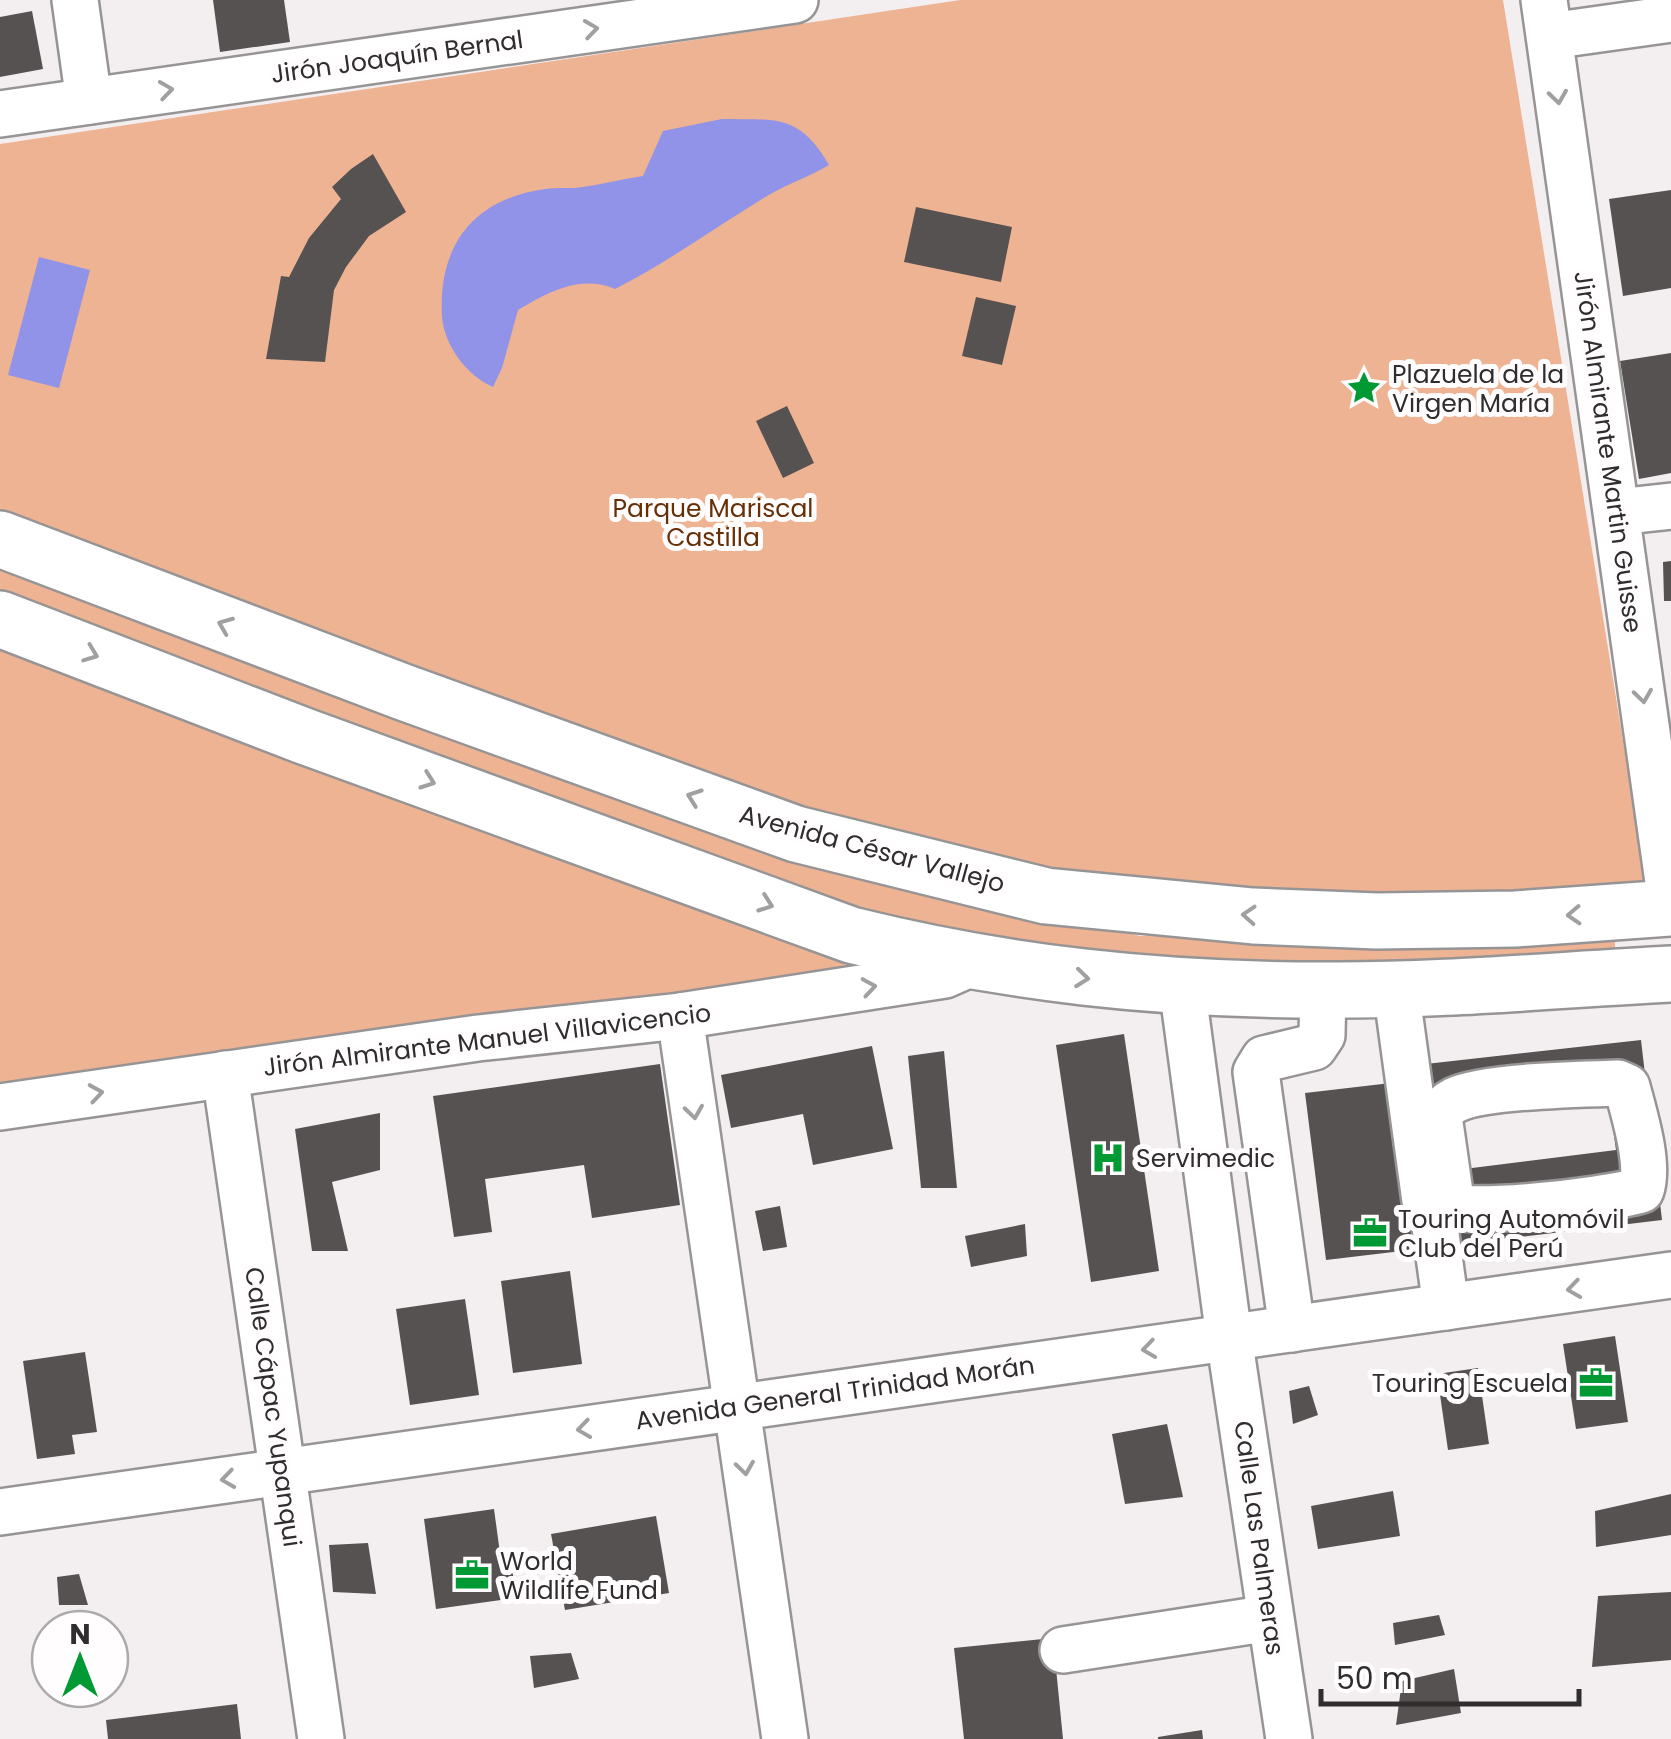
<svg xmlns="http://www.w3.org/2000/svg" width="1671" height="1739" font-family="Poppins,sans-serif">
<rect width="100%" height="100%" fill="#f3eff1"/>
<path fill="#eeb393" d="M960 0H1503L1647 889 1008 903 1140 936 1615 939V958L921 983 0 1099V144Z"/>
<g fill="#9093e8">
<path d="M722 119C775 120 799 113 829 165 809 177 787 184 767 196 716 227 668 262 615 289 581 274 548 292 518 310L502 368 493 387C466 375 444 345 442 316 438 246 473 199 545 189 557 187 570 189 583 187 603 184 623 179 643 176L663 131Z"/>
<path d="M39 257 90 270 59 388 8 375Z"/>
</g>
<g fill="#565252" fill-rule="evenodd">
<path d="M213 0H284L290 42 220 52Z"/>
<path d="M32 11 43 69 0 77V17Z"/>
<path d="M373 154 406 212 369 236 346 267 334 290 325 362 266 359 281 276 289 277 309 238 341 199 332 187 351 169Z"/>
<path d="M1671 190V288L1623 296 1609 199Z"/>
<path d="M916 207 1012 227 1001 282 904 262Z"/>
<path d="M976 297 1016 306 1002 365 962 356Z"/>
<path d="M1671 353V473L1639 479 1620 361Z"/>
<path d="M787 406 814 463 783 478 756 421Z"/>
<path d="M1671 561V601H1664L1663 562Z"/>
<path d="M1124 1034 1159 1271 1091 1282 1056 1045Z"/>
<path d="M1641 1040 1662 1220 1326 1260 1305 1093 1391 1083 1390 1068ZM1609 1100 1616 1150 1456 1170 1449 1121Z"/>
<path d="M872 1046 893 1149 813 1165 803 1114 731 1128 721 1075Z"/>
<path d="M944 1051 957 1188H921L908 1056Z"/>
<path d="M660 1064 680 1205 592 1218 584 1165 485 1179 492 1232 454 1237 433 1096Z"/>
<path d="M380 1113V1170L332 1182 348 1251H312L295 1129Z"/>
<path d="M780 1206 787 1247 763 1251 755 1211Z"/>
<path d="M1025 1224 1027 1256 971 1267 965 1236Z"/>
<path d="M570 1271 582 1364 513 1373 501 1281Z"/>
<path d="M465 1299 479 1395 410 1405 396 1309Z"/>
<path d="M1615 1336 1628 1422 1576 1429 1563 1344Z"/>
<path d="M85 1352 97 1432 72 1435 75 1454 37 1459 23 1361Z"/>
<path d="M1478 1368 1489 1444 1448 1450 1437 1374Z"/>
<path d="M1309 1386 1318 1415 1293 1424 1289 1391Z"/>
<path d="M1167 1424 1183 1497 1125 1504 1112 1434Z"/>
<path d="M1393 1491 1400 1536 1318 1549 1311 1506Z"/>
<path d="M1671 1494V1535L1596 1547 1595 1511Z"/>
<path d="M494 1509 500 1553 510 1552 516 1598 436 1609 424 1519Z"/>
<path d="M656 1516 669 1593 565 1610 551 1534Z"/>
<path d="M368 1543 376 1594 333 1592 329 1545Z"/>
<path d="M79 1574 88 1605H59L57 1577Z"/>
<path d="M1671 1592V1660L1592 1667 1598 1596Z"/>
<path d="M1439 1615 1445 1635 1395 1645 1393 1623Z"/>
<path d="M1053 1638 1063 1739H964L954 1648Z"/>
<path d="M571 1653 579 1679 534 1688 530 1656Z"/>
<path d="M1454 1669 1461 1713 1396 1725 1402 1681Z"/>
<path d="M237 1704 241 1739H108L106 1720Z"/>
<path d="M1202 1730 1203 1739H1158V1737Z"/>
</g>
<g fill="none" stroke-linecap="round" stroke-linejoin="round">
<g stroke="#979495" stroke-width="50">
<g id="minor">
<path d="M75 0 89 101"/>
<path d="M1544 0 1671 903"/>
<path d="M1550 36 1671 19"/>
<path d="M0 114 795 0"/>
<path d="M1617 512 1671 506"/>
<path d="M1182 986 1229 1337 1289 1739"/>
<path d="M1396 989 1425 1201C1455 1219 1604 1201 1641 1190 1650 1164 1634 1114 1627 1087L1618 1083C1583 1084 1483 1086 1455 1100 1447 1104 1443 1108 1439 1116L1452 1207"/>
<path d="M680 1016 785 1739"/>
<path d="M225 1074 321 1739"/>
<path d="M0 1107 478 1038 680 1016 945 975 972 963"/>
<path d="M1432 1205 1446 1307"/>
<path d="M1292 1329 1256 1072 1264 1059 1314 1047 1322 1035 1323 990"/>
<path d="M0 1512 1671 1275"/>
<path d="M1063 1650 1270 1618"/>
</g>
</g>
<g stroke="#979495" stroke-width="60">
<g id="major">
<path d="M0 539 403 692 796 834 1046 896 1253 916 1377 921 1515 919 1671 908"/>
<path d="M0 619 304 736 851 935C1008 974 1160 990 1323 990 1439 991 1555 980 1671 974"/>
</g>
</g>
<use href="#minor" stroke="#fff" stroke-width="45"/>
<use href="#major" stroke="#fff" stroke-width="55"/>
</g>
<defs><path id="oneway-chevron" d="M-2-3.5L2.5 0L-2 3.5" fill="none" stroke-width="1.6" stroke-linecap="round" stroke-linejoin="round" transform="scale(2.5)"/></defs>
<g stroke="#a1a0a1">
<use href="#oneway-chevron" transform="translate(591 29) rotate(-8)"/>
<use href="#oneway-chevron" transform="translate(166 90) rotate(-8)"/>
<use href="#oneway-chevron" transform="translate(1558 97) rotate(82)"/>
<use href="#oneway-chevron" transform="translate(225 625) rotate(-158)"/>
<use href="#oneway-chevron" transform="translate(91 654) rotate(21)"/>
<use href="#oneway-chevron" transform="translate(1643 696) rotate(82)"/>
<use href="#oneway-chevron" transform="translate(428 781) rotate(20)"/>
<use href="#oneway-chevron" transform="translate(694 797) rotate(-160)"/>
<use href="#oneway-chevron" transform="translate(766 904) rotate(20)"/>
<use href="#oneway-chevron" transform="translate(1249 915) rotate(-176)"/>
<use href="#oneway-chevron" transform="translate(1574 915) rotate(177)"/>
<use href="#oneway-chevron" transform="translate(1082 978) rotate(6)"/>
<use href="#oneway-chevron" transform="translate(869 987) rotate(-9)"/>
<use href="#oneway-chevron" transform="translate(96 1093) rotate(-9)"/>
<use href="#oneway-chevron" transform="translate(694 1112) rotate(82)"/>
<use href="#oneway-chevron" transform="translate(1574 1289) rotate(172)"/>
<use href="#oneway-chevron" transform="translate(1149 1349) rotate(172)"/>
<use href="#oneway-chevron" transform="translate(584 1429) rotate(172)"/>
<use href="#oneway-chevron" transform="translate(745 1468) rotate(82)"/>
<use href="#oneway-chevron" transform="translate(228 1479) rotate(172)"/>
</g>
<defs>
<g id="sight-bare" transform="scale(2.7)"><path d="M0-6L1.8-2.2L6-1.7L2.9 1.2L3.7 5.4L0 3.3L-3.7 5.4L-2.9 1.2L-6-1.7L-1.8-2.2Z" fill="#093" stroke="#fffdfe" stroke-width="2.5" paint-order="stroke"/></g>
<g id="hospital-bare" transform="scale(2.7)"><path d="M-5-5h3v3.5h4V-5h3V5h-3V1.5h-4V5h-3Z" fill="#093" stroke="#fffdfe" stroke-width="2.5" paint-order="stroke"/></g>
<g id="office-bare" transform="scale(2.7)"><path d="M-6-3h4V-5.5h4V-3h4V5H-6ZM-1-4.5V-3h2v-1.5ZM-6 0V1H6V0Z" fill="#093" stroke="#fffdfe" stroke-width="2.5" paint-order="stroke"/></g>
</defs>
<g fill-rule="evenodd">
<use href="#sight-bare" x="1364" y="388"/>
<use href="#hospital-bare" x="1108" y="1158"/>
<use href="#office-bare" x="1370" y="1233"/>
<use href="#office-bare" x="1596" y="1383"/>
<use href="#office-bare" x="472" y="1575"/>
</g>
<g text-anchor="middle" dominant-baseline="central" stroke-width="10" stroke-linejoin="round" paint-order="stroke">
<g font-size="25" fill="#2f2d2e" stroke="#fffdfe">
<text transform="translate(397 57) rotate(-8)">Jirón Joaquín Bernal</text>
<text transform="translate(1608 452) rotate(82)">Jirón Almirante Martin Guisse</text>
<text transform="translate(872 849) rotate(15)">Avenida César Vallejo</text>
<text transform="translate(487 1040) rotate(-7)">Jirón Almirante Manuel Villavicencio</text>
<text transform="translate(835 1393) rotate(-8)">Avenida General Trinidad Morán</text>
<text transform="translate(273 1407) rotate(82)">Calle Cápac Yupanqui</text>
<text transform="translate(1259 1538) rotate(82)">Calle Las Palmeras</text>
</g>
<g font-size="25" fill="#2f2d2e" stroke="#fffdfe" text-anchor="start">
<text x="1392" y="374">Plazuela de la<tspan x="1392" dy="29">Virgen María</tspan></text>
<text x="1136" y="1158">Servimedic</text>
<text x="1398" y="1219">Touring Automóvil<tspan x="1398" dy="29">Club del Perú</tspan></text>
<text x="1568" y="1383" text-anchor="end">Touring Escuela</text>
<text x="500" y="1561">World<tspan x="500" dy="29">Wildlife Fund</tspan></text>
</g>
<g font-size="25" fill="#662f08" stroke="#fffdfe">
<text x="713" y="508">Parque Mariscal<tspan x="713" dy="29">Castilla</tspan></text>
</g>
</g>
<g transform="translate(80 1659)"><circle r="48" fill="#fffdfe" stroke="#acaaab" stroke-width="2.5"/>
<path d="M0-8L18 38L0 25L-18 38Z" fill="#009933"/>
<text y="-15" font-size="28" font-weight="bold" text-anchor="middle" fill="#2f2d2e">N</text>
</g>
<path d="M1321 1689v15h258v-15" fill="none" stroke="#2f2d2e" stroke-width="5"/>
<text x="1336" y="1689" font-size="30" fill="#2f2d2e" stroke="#fffdfe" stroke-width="8" paint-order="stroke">50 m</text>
</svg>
